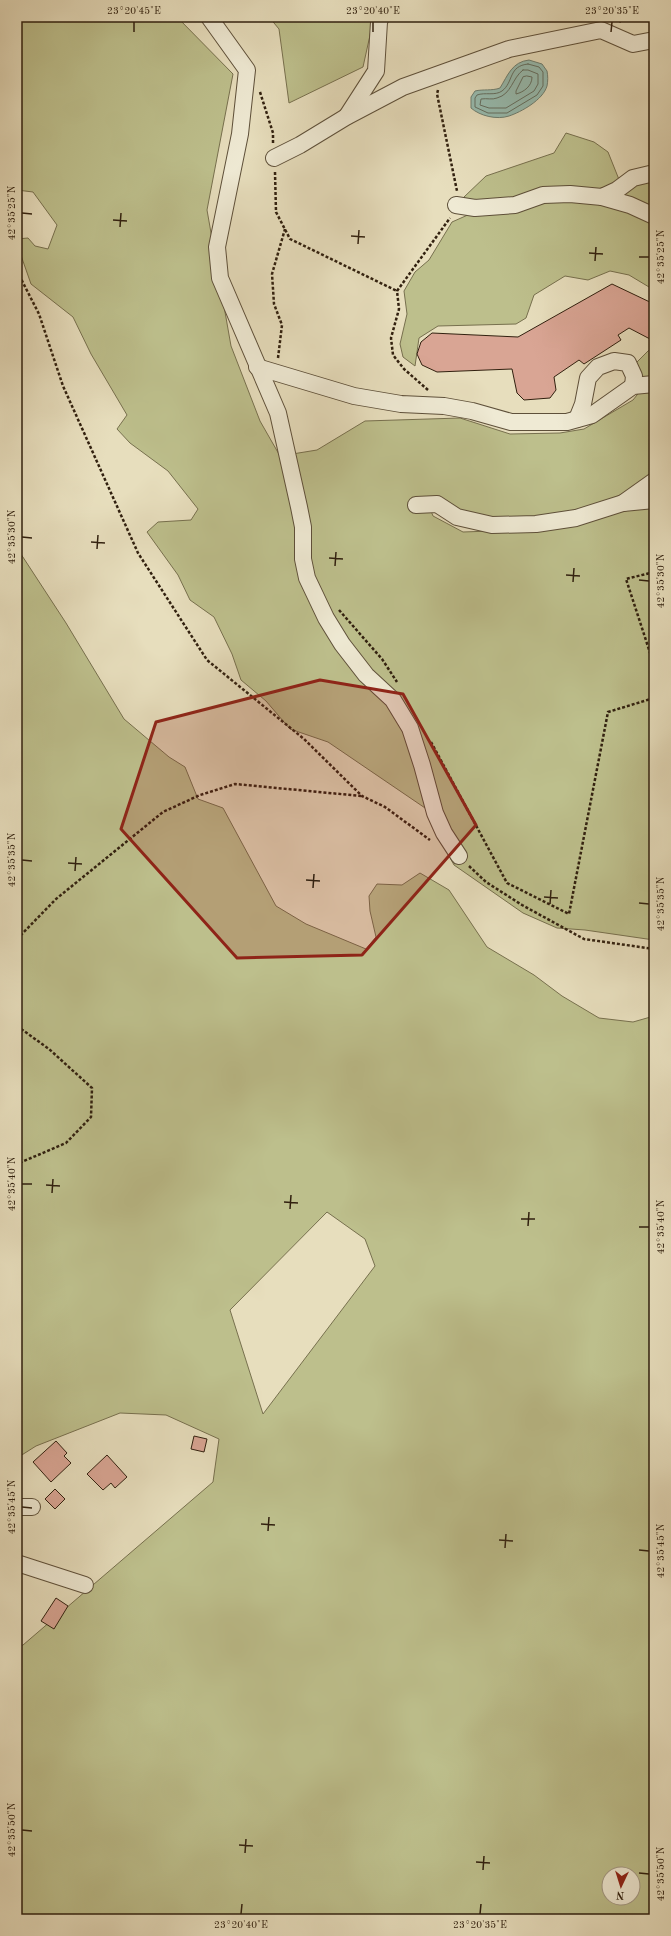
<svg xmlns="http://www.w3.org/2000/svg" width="671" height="1936" font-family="'Old Standard TT',serif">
<rect width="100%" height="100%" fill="#e7debd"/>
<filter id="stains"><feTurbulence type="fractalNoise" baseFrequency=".005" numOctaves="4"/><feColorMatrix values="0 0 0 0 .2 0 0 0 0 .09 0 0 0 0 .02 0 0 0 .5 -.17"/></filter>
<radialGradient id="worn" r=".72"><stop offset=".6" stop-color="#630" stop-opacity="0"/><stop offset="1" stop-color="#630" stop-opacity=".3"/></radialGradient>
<g fill="#bdbf8c" stroke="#77704e" fill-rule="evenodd">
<path d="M17 17H177L233 74 207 210 231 346 260 421 280 456 317 450 365 421 460 418 510 434 560 433 584 429 633 400 641 390 654 389V474L646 481 610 503 545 517 488 520 461 515 440 500 427 501 433 516 463 532 519 530 589 522 625 510 654 488V940L585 930 557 928 523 913 454 865 439 837 428 810 328 742 290 729 266 701 241 680 232 654 214 617 190 600 178 575 147 532 158 522 191 520 198 509 168 471 130 443 117 429 127 415 91 354 73 317 31 284 17 244V239L28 238 35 246 48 249 57 225 33 192 17 190Z"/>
<path d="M269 17H374L363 67 289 103 279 29Z"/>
<path d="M566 133 594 142 608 152 620 182 601 192 519 198 472 204 464 197 486 176 554 153Z"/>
<path d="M654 179V210L623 198 622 194 633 185Z"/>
<path d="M550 199 604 204 654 222V290L629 275 610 271 588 280 565 276 534 295 526 318 516 324 438 326 419 338 415 366 403 357 400 344 407 314 404 291 415 272 429 260 452 222 470 214Z"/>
<path d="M654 345V379L640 381 636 363Z"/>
<path d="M17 548 66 623 124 719 169 757 185 767 198 799 223 808 276 906 306 924 366 949 376 937 370 911 369 896 377 884 402 885 420 873 449 890 487 947 534 975 562 996 599 1018 633 1022 654 1016V1919H17V1648L23 1645 213 1482 219 1439 166 1415 120 1413 36 1446 17 1458ZM327 1212 365 1239 375 1266 263 1414 230 1310ZM609 1874H633V1898H609Z"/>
</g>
<path fill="#97bcb0" stroke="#6e7e70" d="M529 60 542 64 547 71C548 76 548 81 547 86 543 100 521 112 509 116 497 120 480 116 471 108V97L475 91C483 89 492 91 500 88 508 75 512 62 529 60Z"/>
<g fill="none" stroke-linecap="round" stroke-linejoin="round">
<g stroke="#646e60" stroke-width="1">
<path d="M528 64 539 67 543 72V86L537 95 507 113H488L475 107V98L477 95C485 92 495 96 502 91 514 82 508 66 528 64Z"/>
<path d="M523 70H528L538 74V84L534 91 506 108H489L480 105 481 99C487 98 492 100 497 98 512 94 512 78 523 70Z"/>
<path d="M527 76 532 77C532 86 524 92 516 94V91L523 77Z"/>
</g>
</g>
<g fill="#d9a594" stroke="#31200f">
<path d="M612 284 654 304V331L650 339 629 328 618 335 621 340 584 364 579 360 554 377 556 390 550 398 524 400 517 393 512 369 437 372 422 365 417 354 421 342 432 333 518 337Z"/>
<path d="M194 1436 207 1439 204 1452 191 1449Z"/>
<path d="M56 1441 67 1453 64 1456 71 1463 51 1482 33 1462Z"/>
<path d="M107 1455 127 1477 115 1488 111 1483 103 1490 87 1474Z"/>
<path d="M55 1489 65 1499 55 1509 45 1499Z"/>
<path d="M56 1598 68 1606 54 1629 41 1621Z"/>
</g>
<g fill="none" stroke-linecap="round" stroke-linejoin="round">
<g stroke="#5e503a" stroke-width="18">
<g id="minor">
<path d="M209 17 247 70 240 134 217 247 220 278 278 413 299 507 303 527V559L307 578 326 618 342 644 366 675 393 700 410 728 422 765 435 813 444 833 459 856"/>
<path d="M347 116 376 71 379 22 381 17"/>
<path d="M274 158 300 145 346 117 403 87 509 49 601 30 633 44 654 40"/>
<path d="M602 197 630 205 654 216"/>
<path d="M456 205 475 208 515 205 543 195 570 194 602 197 617 190 633 178 654 173"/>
<path d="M257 367 354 396 401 404 444 406 472 411 511 422H567L592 415 633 386 654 384"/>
<path d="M577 419 583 404 588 378 598 367 614 361 628 363 634 376 633 386"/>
<path d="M623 503 654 500"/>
<path d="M416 505 437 504 457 517 492 525 536 524 576 518 623 503 654 481"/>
<path d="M17 1507H32"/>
<path d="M17 1563 85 1585"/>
</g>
</g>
<g stroke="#31200f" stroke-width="2.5" stroke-dasharray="3 2" stroke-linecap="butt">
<path d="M615 17 621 22"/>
<path d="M438 90 437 94 457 191"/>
<path d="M260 92 273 133V143"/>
<path d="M275 172 276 212 290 239 397 291"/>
<path d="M17 271 39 314 63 386 138 553 207 660 304 739 362 796 385 807 430 840"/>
<path d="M278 358 282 325 274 304 272 274 285 229"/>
<path d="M428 390 404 369 393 355 391 338 399 309 397 291 450 218"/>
<path d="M654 572 626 579 654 665"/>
<path d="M339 610 382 659 397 682"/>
<path d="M431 742 507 883 569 914 608 712 654 698"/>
<path d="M469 866 486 882 522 905 584 939 654 949"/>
<path d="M17 939 56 899 163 812 200 795 235 784 361 796"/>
<path d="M17 1026 49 1049 92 1088 91 1117 66 1143 17 1164"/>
</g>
<use href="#minor" stroke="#efead4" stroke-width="16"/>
</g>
<path fill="#8f2418" fill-opacity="0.2" stroke="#8f2418" stroke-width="3" stroke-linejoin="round" d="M320 680 403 694 476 825 362 955 237 958 121 829 156 722Z"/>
<path fill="none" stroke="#31200f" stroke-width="1.5" d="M134 32V22M373 32V22M611 32 612 22M22 213 32 214M113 220 127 221M120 227 121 213M351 236 365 237M358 244 359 230M589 253 603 254M639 257H649M595 261 596 247M22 537 32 538M91 542 105 543M97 549 98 535M329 558 343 559M335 566 336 552M566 575 580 576M639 580 649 581M573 582 574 568M22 860 32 861M68 863 82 864M75 871 76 857M306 880 320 881M313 888 314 874M544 897 558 898M639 903 649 904M550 904 551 890M22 1184H32M46 1185 60 1186M52 1193 53 1179M284 1202 298 1203M290 1209 291 1195M521 1219H535M528 1226 529 1212M639 1227H649M22 1507 32 1508M261 1524 275 1525M268 1531 269 1517M499 1540 513 1541M505 1548 506 1534M639 1550 649 1551M22 1830 32 1831M239 1845 253 1846M245 1853 246 1839M476 1862 490 1863M483 1870 484 1856M639 1873 649 1874M241 1914 242 1904M480 1914 481 1904"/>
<rect width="671" height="1936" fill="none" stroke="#e7debd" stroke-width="44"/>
<g transform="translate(621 1886) rotate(184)"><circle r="19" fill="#efead4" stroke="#a39985"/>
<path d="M0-3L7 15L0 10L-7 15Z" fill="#8f2418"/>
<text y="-6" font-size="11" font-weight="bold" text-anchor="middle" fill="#31200f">N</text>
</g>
<rect x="22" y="22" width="627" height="1892" fill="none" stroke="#31200f" stroke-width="1.5"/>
<g font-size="10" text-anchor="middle" fill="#31200f">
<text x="134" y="14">23°20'45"E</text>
<text x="373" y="14">23°20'40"E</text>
<text x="612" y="14">23°20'35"E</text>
<text transform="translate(11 213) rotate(-90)" y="4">42°35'25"N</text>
<text transform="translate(660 257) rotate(-90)" y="4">42°35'25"N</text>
<text transform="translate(11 537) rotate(-90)" y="4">42°35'30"N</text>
<text transform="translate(660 581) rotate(-90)" y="4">42°35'30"N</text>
<text transform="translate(11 860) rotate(-90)" y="4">42°35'35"N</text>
<text transform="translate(660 904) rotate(-90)" y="4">42°35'35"N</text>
<text transform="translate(11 1184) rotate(-90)" y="4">42°35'40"N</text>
<text transform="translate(660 1227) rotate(-90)" y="4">42°35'40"N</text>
<text transform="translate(11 1507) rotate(-90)" y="4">42°35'45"N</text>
<text transform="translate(660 1551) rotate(-90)" y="4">42°35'45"N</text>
<text transform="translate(11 1830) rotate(-90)" y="4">42°35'50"N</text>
<text transform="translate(660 1874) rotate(-90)" y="4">42°35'50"N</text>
<text x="241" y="1928">23°20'40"E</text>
<text x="480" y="1928">23°20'35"E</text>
</g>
<rect width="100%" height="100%" filter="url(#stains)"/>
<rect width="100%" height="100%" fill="url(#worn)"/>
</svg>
